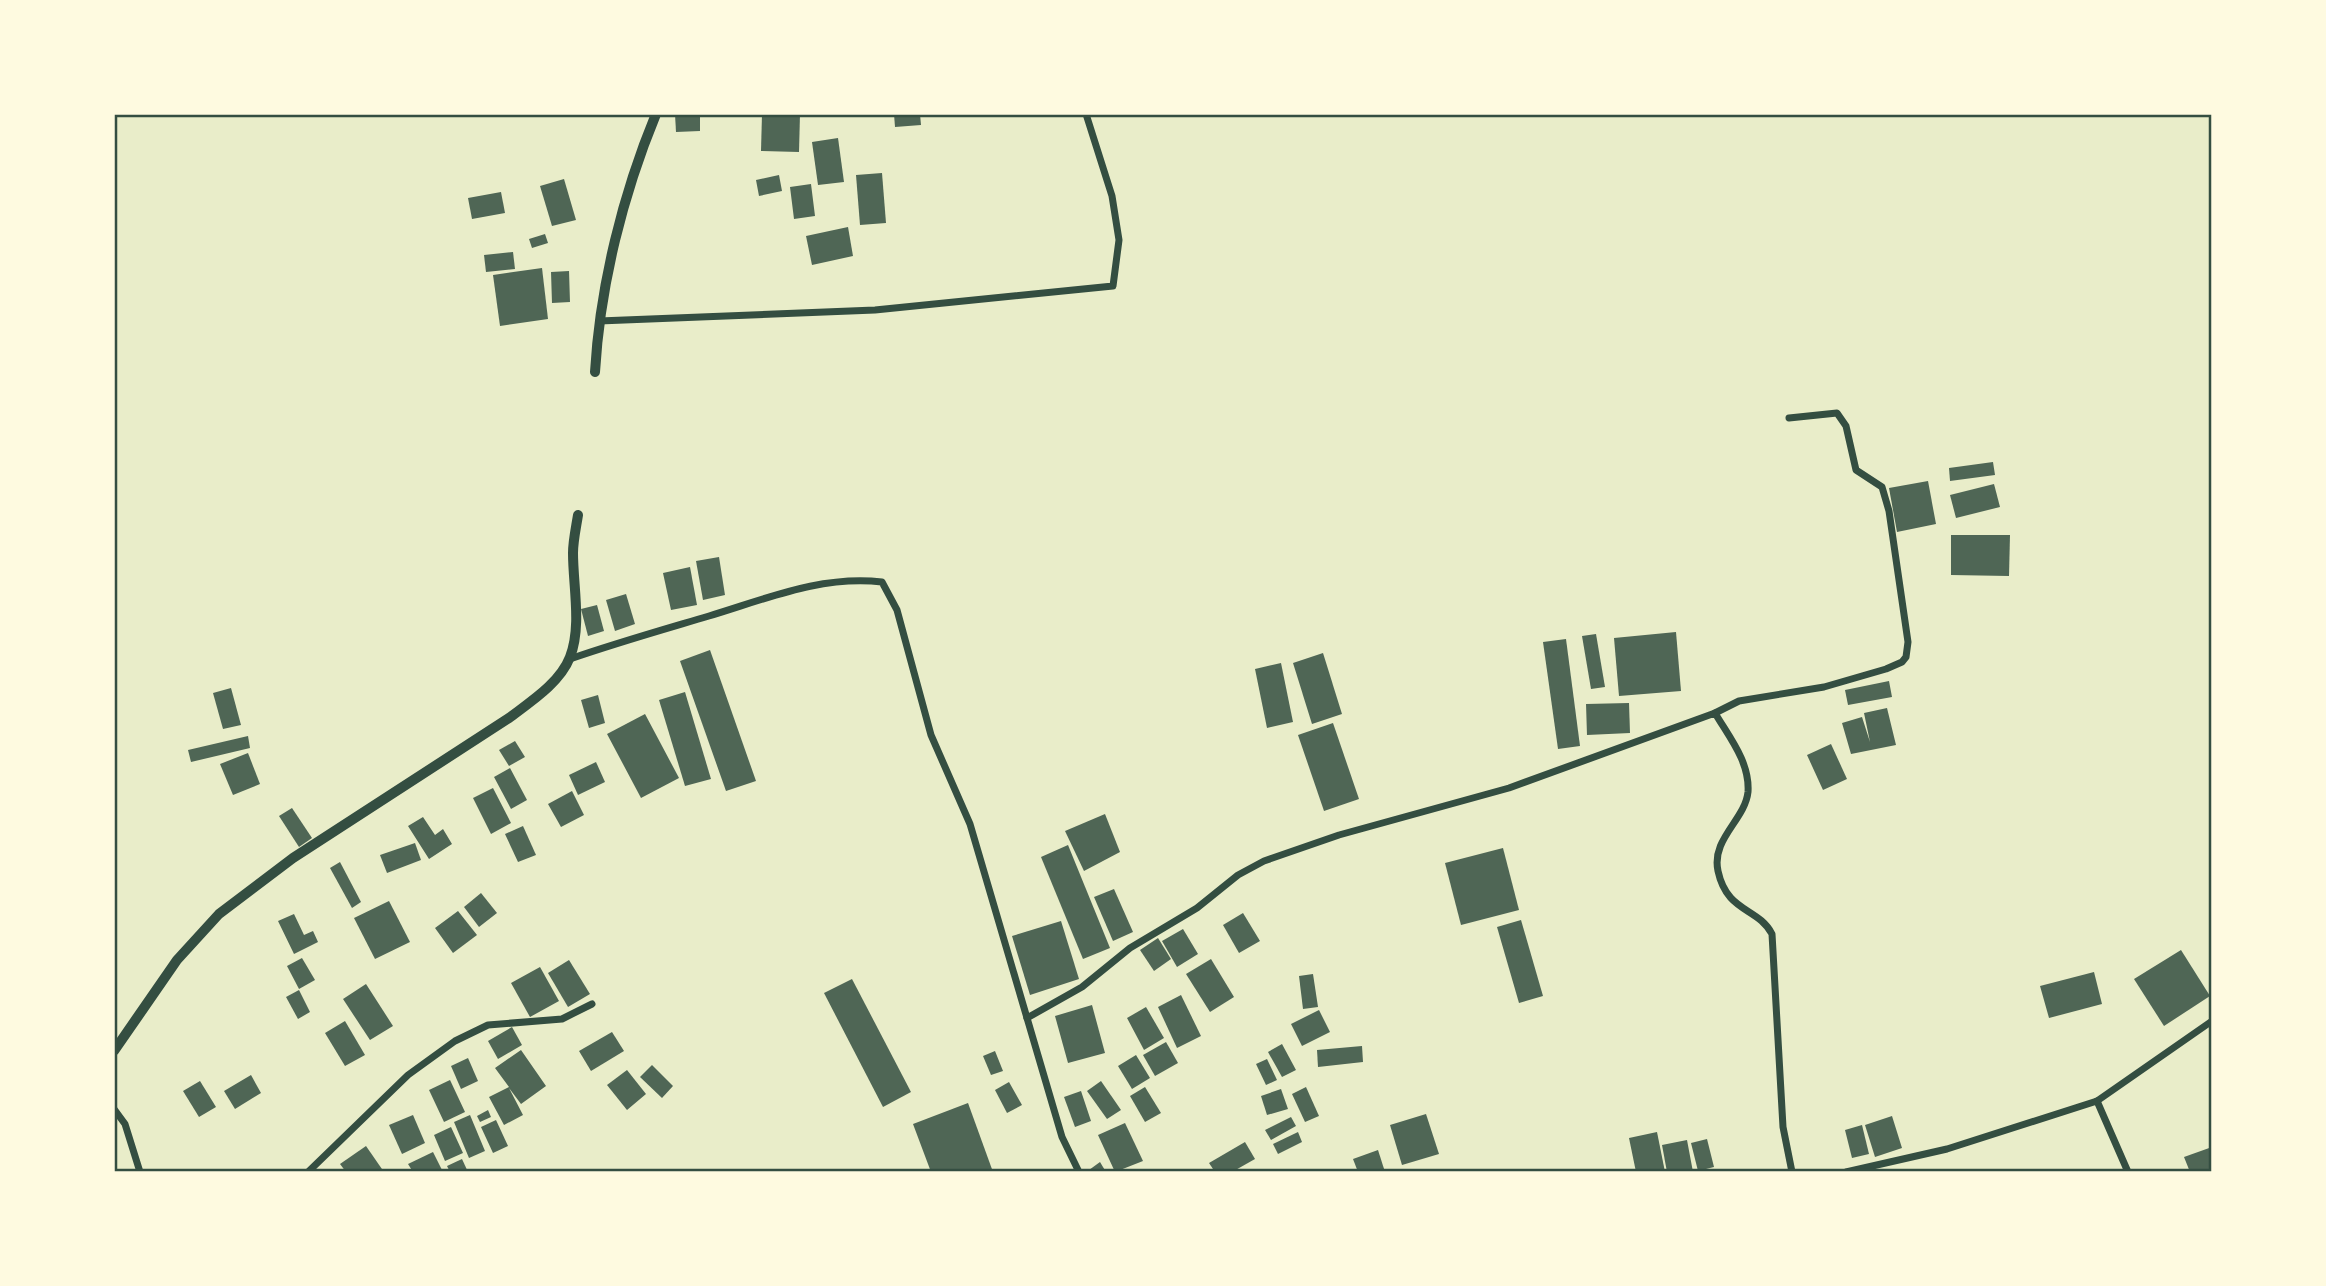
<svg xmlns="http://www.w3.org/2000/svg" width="2326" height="1286" font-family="Raleway,sans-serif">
<rect width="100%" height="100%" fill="#e9edc9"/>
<g fill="#4f6655">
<path d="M675 114H700V131L676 132Z"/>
<path d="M762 114H800L799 152 761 151Z"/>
<path d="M894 114H920L921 125 895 127Z"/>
<path d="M838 138 844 182 818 185 812 142Z"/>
<path d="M882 173 886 223 860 225 856 175Z"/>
<path d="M779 175 782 191 759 196 756 180Z"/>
<path d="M564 179 576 220 552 226 540 186Z"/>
<path d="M811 184 815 216 794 219 790 187Z"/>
<path d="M501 192 505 213 472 219 468 198Z"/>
<path d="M848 227 853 256 812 265 806 236Z"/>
<path d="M545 234 548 243 532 248 529 239Z"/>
<path d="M513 252 515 269 486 272 484 255Z"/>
<path d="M542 268 548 319 500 326 493 275Z"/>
<path d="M569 271 570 302 552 303 551 272Z"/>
<path d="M1993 462 1995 475 1950 481 1949 468Z"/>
<path d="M1928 481 1936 524 1897 532 1889 488Z"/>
<path d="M1994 484 2000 507 1956 518 1950 495Z"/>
<path d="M1951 535H2010L2009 576 1951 575Z"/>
<path d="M719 557 725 595 703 600 696 561Z"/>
<path d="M690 567 697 605 671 610 663 573Z"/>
<path d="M626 594 635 624 615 631 606 600Z"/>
<path d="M597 605 604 631 588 636 581 609Z"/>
<path d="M1676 632 1681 691 1619 696 1614 638Z"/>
<path d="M1596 634 1605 687 1591 689 1582 636Z"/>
<path d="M1566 639 1580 746 1558 749 1543 642Z"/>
<path d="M710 650 756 781 726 791 680 661Z"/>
<path d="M1323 653 1342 714 1312 724 1293 663Z"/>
<path d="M1281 663 1293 722 1267 728 1255 669Z"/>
<path d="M1889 681 1892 697 1848 705 1845 690Z"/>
<path d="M231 688 241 725 223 729 213 693Z"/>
<path d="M685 692 711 779 685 786 659 700Z"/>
<path d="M598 695 605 723 589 728 581 700Z"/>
<path d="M1629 703 1630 733 1587 735 1586 704Z"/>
<path d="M1887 708 1896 745 1851 754 1842 723 1862 717 1870 742 1864 713Z"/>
<path d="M645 714 679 778 641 798 607 734Z"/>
<path d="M1333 723 1359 799 1324 811 1298 735Z"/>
<path d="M248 736 250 748 191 762 188 750Z"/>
<path d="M515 741 525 757 509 766 499 750Z"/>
<path d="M1831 744 1847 779 1823 790 1807 755Z"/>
<path d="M248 753 260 784 233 795 220 764Z"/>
<path d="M596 762 605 782 578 795 569 775Z"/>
<path d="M510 768 527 800 511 809 494 777Z"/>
<path d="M493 788 511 823 491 834 473 798Z"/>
<path d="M572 791 584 815 561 827 548 804Z"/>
<path d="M292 808 312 838 299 847 279 816Z"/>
<path d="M1105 814 1120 852 1084 871 1065 831Z"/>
<path d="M423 817 435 835 443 829 452 844 429 859 408 826Z"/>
<path d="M523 826 536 855 518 862 505 834Z"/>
<path d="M415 843 421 860 387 873 380 855Z"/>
<path d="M1068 845 1110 948 1083 959 1041 857Z"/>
<path d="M1503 848 1519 910 1461 925 1445 863Z"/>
<path d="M340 862 361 902 352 908 330 868Z"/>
<path d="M1114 889 1133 932 1113 941 1094 897Z"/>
<path d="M481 893 497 913 479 927 464 907Z"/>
<path d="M389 901 410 942 375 959 354 918Z"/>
<path d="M458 911 477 935 453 953 435 928Z"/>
<path d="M1243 913 1260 941 1239 953 1223 925Z"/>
<path d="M294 914 304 935 313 931 318 942 294 954 278 921Z"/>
<path d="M1521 920 1543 996 1519 1003 1497 927Z"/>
<path d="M1061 921 1079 979 1030 995 1012 936Z"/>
<path d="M1183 929 1198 954 1177 967 1162 941Z"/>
<path d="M1158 938 1171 959 1154 971 1140 950Z"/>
<path d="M2181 950 2210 996 2164 1026 2134 979Z"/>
<path d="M302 958 315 980 299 989 287 966Z"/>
<path d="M1211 959 1234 997 1210 1012 1186 974Z"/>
<path d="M569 960 590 994 568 1007 548 973Z"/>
<path d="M540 967 559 1001 530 1017 511 983Z"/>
<path d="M2094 972 2102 1004 2049 1018 2040 986Z"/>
<path d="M1313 974 1318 1007 1303 1009 1299 976Z"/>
<path d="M852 979 911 1092 883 1107 824 993Z"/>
<path d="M366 984 393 1026 370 1040 343 999Z"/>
<path d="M299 990 310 1012 298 1019 286 997Z"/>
<path d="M1181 995 1201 1036 1177 1048 1158 1007Z"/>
<path d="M1092 1005 1105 1053 1068 1063 1055 1016Z"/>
<path d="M1146 1007 1164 1038 1144 1050 1127 1018Z"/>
<path d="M1319 1010 1330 1032 1302 1046 1291 1024Z"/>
<path d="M345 1021 365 1055 345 1066 325 1033Z"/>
<path d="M512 1027 522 1045 498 1059 488 1041Z"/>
<path d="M612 1032 624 1051 591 1071 579 1051Z"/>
<path d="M1166 1042 1178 1063 1155 1076 1143 1055Z"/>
<path d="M1282 1044 1296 1070 1282 1077 1268 1052Z"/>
<path d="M1362 1046 1363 1062 1318 1067 1317 1050Z"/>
<path d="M521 1050 546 1086 521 1104 509 1088 523 1115 504 1125 489 1097 509 1087 495 1068Z"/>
<path d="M995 1051 1003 1071 991 1075 983 1056Z"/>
<path d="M1136 1055 1150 1078 1132 1089 1118 1066Z"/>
<path d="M468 1058 478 1081 461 1089 451 1066Z"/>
<path d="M1267 1059 1277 1080 1266 1085 1256 1064Z"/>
<path d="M652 1065 673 1086 662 1098 640 1077Z"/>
<path d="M627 1070 646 1094 627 1110 607 1085Z"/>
<path d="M251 1075 261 1093 235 1109 224 1091Z"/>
<path d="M450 1080 465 1112 444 1122 429 1090Z"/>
<path d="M200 1081 216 1107 199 1117 183 1091Z"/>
<path d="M1101 1081 1121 1110 1107 1119 1087 1091Z"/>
<path d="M1009 1082 1022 1105 1007 1113 995 1090Z"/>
<path d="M1145 1087 1161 1113 1145 1122 1130 1096Z"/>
<path d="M1306 1087 1319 1116 1305 1122 1292 1094Z"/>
<path d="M1281 1089 1288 1109 1267 1115 1261 1096Z"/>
<path d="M1081 1091 1091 1121 1075 1127 1064 1097Z"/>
<path d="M968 1103 993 1172H931L913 1124Z"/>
<path d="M488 1110 491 1117 480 1122 477 1116Z"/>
<path d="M1426 1114 1439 1154 1402 1165 1390 1125Z"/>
<path d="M413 1115 425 1143 402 1154 389 1125Z"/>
<path d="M470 1115 485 1151 469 1158 454 1122Z"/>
<path d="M1892 1116 1902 1148 1875 1157 1865 1125Z"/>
<path d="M1291 1117 1296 1126 1271 1140 1265 1130Z"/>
<path d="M496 1120 508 1146 493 1153 481 1127Z"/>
<path d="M1125 1123 1143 1161 1115 1172 1098 1135Z"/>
<path d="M1862 1125 1869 1154 1852 1158 1845 1130Z"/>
<path d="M451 1127 463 1153 445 1161 434 1135Z"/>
<path d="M1298 1132 1302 1142 1278 1154 1273 1144Z"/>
<path d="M1657 1132 1665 1172H1636L1629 1138Z"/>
<path d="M1707 1139 1714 1167 1698 1171 1691 1143Z"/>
<path d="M1687 1140 1693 1172H1667L1662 1145Z"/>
<path d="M1245 1142 1255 1159 1232 1172H1215L1209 1163Z"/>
<path d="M366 1146 384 1172H346L340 1164Z"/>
<path d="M2212 1147V1172H2190L2184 1157Z"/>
<path d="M1378 1150 1385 1172H1358L1353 1159Z"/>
<path d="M433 1152 443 1172H413L408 1164Z"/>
<path d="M462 1159 468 1172H450L447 1166Z"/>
<path d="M1100 1162 1106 1172H1091L1089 1170Z"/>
</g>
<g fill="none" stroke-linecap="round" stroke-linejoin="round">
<g stroke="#344e41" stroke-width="7">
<path d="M599 321 875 310 1113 286 1119 240 1112 196 1086 114"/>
<path d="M570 659C616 643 662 630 709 616 766 599 821 575 882 582L897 610 931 735 970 824 1062 1137 1079 1172"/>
<path d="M1715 713 1739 701 1824 687 1886 669 1902 662 1906 657 1908 642 1889 511 1882 487 1856 470 1846 426 1837 413 1789 418"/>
<path d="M1027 1018 1082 987 1130 948 1197 908 1238 875 1264 861 1339 835 1509 788 1715 713C1729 737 1750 762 1748 792 1745 820 1711 839 1718 871 1727 913 1758 907 1772 934L1783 1127 1792 1172"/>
<path d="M2097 1101 2128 1172"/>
<path d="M114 1109 125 1124 140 1172"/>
<path d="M308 1172 408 1075 455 1041 488 1025 562 1019 592 1004"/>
<path d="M1846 1172 1947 1149 2097 1101 2212 1021"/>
</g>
<g stroke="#344e41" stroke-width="10">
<path d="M595 372C600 285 623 194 656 114"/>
<path d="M114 1051 177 960 219 914 293 858 509 718C530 702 560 683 570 657 582 626 573 586 573 553 573 541 576 528 578 515"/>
</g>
</g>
<rect width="2326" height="1286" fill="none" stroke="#fefae0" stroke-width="231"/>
<rect x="116" y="116" width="2094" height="1054" fill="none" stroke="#344e41" stroke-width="2.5"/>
</svg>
